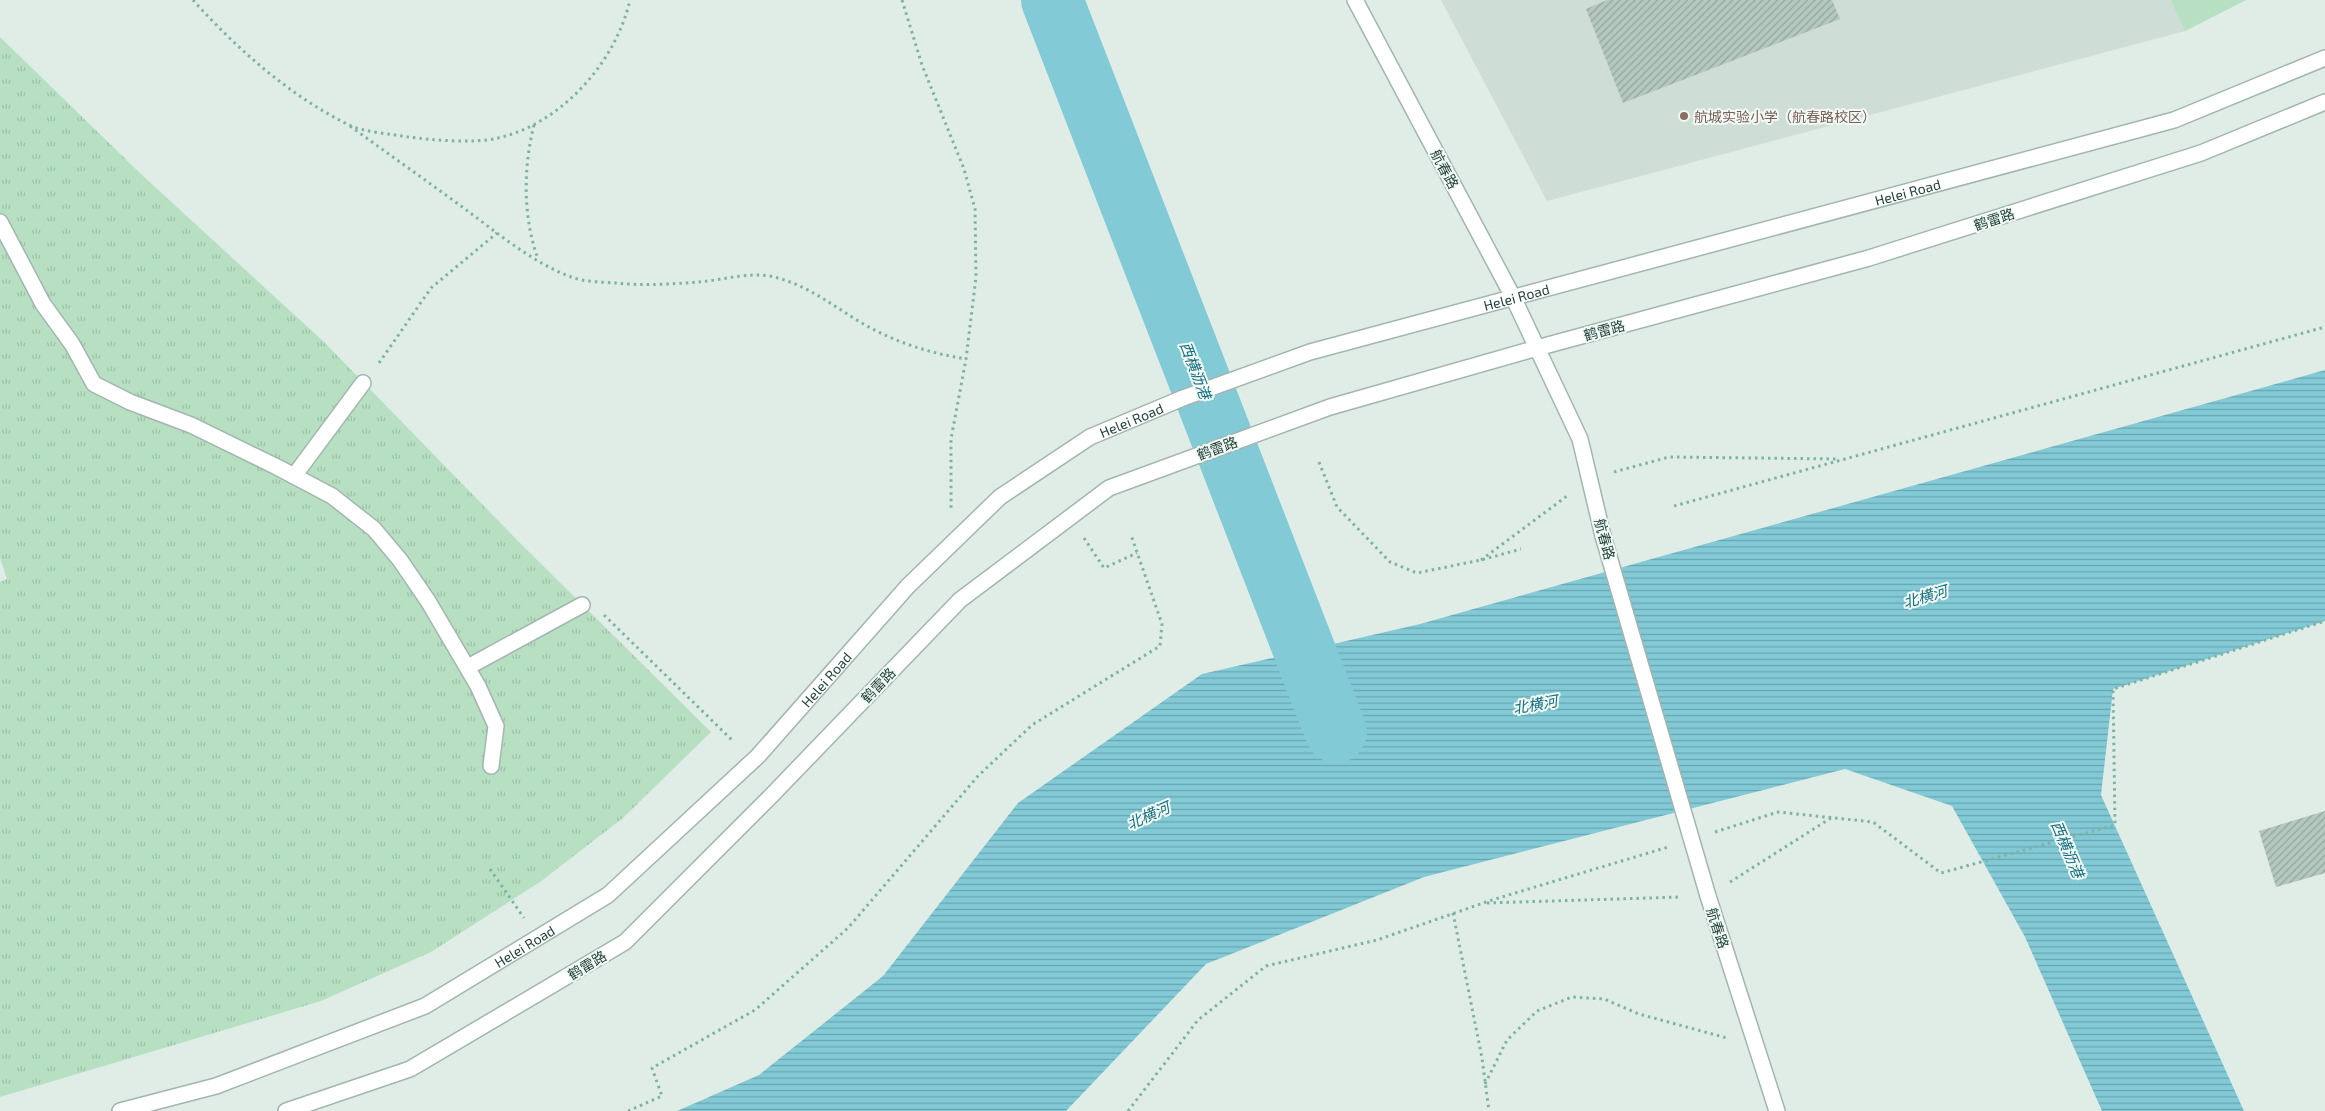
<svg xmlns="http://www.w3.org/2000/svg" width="2325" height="1111" font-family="'Exo 2','Noto Sans SC',sans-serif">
<defs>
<pattern id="park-tufts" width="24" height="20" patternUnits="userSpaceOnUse" patternTransform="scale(1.25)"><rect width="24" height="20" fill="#b7e0c2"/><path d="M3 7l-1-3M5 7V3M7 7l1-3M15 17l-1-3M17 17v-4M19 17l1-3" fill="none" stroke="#9dc1a7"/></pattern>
<pattern id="water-rules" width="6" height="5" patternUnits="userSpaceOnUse" patternTransform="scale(1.25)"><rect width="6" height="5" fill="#83cad7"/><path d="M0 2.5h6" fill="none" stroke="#6ba5af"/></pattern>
<pattern id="building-hatch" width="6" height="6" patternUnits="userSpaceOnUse" patternTransform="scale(1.25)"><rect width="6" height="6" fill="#b5c8c0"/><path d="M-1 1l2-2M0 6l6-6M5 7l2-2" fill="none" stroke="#93a49d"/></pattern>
</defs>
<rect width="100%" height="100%" fill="#e0ede7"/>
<path fill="#ceddd6" d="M1441 0H2246L2185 31 1547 201Z"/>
<path fill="url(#park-tufts)" d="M0 37 142 175 323 341 519 542 711 732 623 818 540 882 431 952 321 1001 0 1097V582L7 579 0 558Z"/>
<path fill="#b7e0c2" d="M2171 0H2246L2185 31Z"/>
<path fill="url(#water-rules)" d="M2325 370V621L2113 689 2101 795 2244 1111H2102L2025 937 1952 806 1845 769 1424 877 1206 964 1066 1111H677L759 1075 883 976 1018 803 1202 674 1420 624Z"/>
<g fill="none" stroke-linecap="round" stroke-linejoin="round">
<path stroke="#83cad7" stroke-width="62" d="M1052 0 1336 732"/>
</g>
<g fill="url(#building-hatch)">
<path d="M1607 0H1832L1840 19 1623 103 1586 9Z"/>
<path d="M2325 811V873L2276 887 2259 831Z"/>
</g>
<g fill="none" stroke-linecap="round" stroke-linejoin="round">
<g stroke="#a2b5af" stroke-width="18">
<g id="pedestrian">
<path d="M0 222 43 304 72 344 94 384 130 402 191 425 277 467 332 496 374 529 400 560 428 601 478 686 496 726 491 766"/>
<path d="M294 476 363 383"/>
<path d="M468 667 582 605"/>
</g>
</g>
<g stroke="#a2b5af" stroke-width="18">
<g id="minor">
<path d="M1355 0 1513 297 1580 439 1603 536"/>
<path d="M1708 896 1777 1111"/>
</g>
</g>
<g stroke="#a2b5af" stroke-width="18">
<g id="tertiary">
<path id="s1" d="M120 1111 216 1086 425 1006 608 895 758 756 908 586 1000 497 1090 437 1183 398 1310 352 2174 120 2325 58"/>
<path d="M286 1111 410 1069 625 942 771 796 960 600 1109 488 1330 407 1537 348 1869 258 2201 153 2325 102"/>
</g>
</g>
<g stroke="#7eb3a3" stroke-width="3" stroke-dasharray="2.5 4" stroke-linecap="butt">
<path d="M193 0C237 49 290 96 349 125 363 132 391 134 408 137 433 140 474 144 498 138 561 124 616 62 630 0"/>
<path d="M902 0 922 65 964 169 975 209 976 277 966 359 951 439V508"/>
<path d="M534 125C523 168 523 218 538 259"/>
<path d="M350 126C387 153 424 179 461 206 495 231 531 262 571 277 584 282 602 282 616 283 643 286 672 284 699 282 723 280 751 271 774 277 807 285 832 305 860 322 894 342 929 353 966 359"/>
<path d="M379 363 431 288 497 233"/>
<path d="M1319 462 1337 507 1390 562 1417 573 1481 560 1521 549"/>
<path d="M1614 472 1669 457 1838 459"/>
<path d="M1674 506 2325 327"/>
<path d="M1084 538 1104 568 1137 553"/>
<path d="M1481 560 1567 496"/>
<path d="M604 615 734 742"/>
<path d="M1715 832 1778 812 1873 822 1941 873 2115 825 2113 689 2325 621"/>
<path d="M490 869 524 918"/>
<path d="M1730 882 1831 818"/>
<path d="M1487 903 1681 897"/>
<path d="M1453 913 1482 1058 1489 1111"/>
<path d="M1485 1084 1507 1040 1537 1011 1572 997 1604 999 1639 1014 1727 1038"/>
<path d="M628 1111 662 1096 652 1068 755 1010 848 928 978 776 1032 725 1160 646 1162 624 1131 535"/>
<path d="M1128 1111 1198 1020 1266 966 1377 940 1492 900 1668 847"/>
</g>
<use href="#pedestrian" stroke="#fff" stroke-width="15"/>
<use href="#minor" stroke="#fff" stroke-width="15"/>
<use href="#tertiary" stroke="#fff" stroke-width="15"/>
<g stroke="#a2b5af" stroke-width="18" stroke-linecap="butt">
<path id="minor-bridge" d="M1603 536 1708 896"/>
</g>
<use href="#minor-bridge" stroke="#fff" stroke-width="15"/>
</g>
<circle fill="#8d6e63" stroke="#f1f9f5" stroke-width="2" cx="1684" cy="116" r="5"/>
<g text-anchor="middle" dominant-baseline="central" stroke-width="4" stroke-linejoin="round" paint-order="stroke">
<g font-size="14" fill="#785e54" stroke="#f1f9f5" text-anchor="start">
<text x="1694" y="116">航城实验小学（航春路校区）</text>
</g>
<g font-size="14" fill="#1f3f37" stroke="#f1f9f5">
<text transform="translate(1445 169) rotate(62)">航春路</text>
<text stroke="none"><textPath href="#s1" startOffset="2059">Helei Road</textPath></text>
<text transform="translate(1994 219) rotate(-18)">鹤雷路</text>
<text stroke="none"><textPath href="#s1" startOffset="1654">Helei Road</textPath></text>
<text transform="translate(1604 330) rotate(-15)">鹤雷路</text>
<text stroke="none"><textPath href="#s1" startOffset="1249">Helei Road</textPath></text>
<text transform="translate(1217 448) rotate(-20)">鹤雷路</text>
<text transform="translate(1605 539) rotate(75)">航春路</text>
<text stroke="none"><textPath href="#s1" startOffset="844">Helei Road</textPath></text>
<text transform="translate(878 685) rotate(-46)">鹤雷路</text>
<text transform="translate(1718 928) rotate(72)">航春路</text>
<text stroke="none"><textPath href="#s1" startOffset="439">Helei Road</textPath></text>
<text transform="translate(587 965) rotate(-31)">鹤雷路</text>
</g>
<g font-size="15" font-style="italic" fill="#136e81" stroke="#f1f9f5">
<text transform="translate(1196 370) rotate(69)">西横沥港</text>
<text transform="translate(1925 596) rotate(-16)">北横河</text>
<text transform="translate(1535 704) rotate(-10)">北横河</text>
<text transform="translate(1148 815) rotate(-24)">北横河</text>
<text transform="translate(2068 849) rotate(67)">西横沥港</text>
</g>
</g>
</svg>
